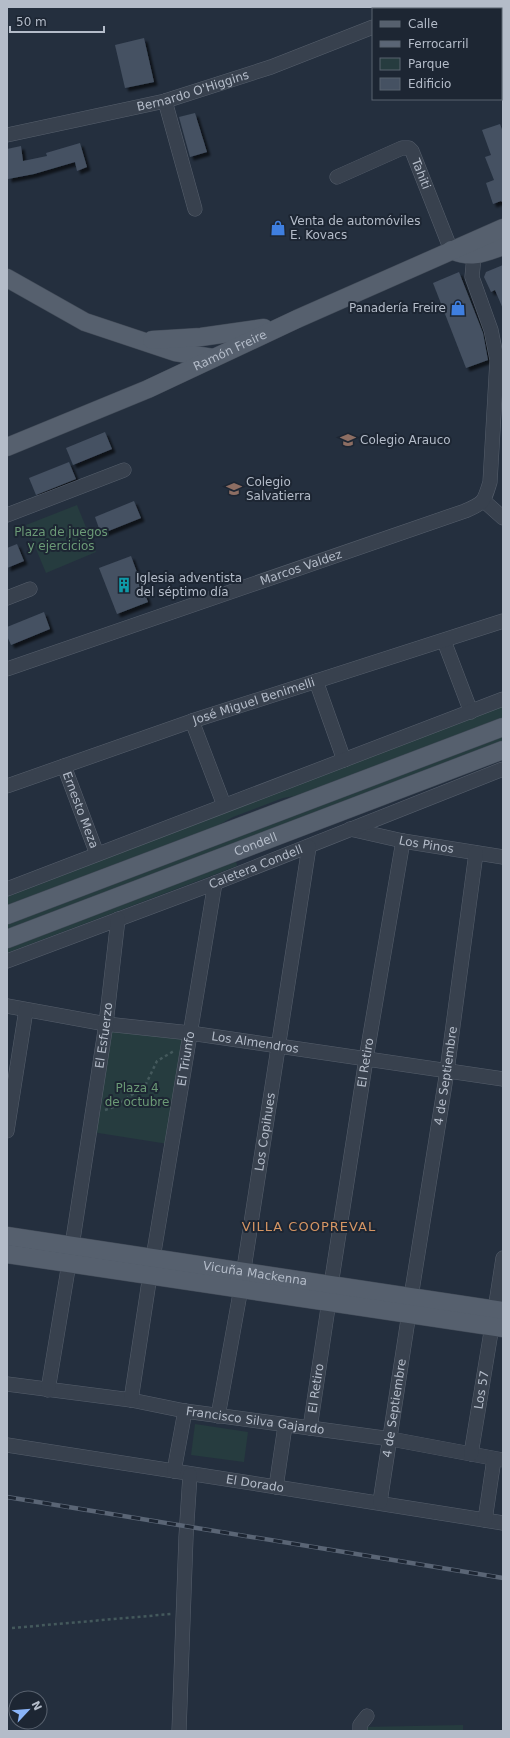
<svg xmlns="http://www.w3.org/2000/svg" width="510" height="1738" font-family="'DejaVu Sans',sans-serif">
<defs>
<filter id="shadow"><feDropShadow dx="3.5" dy="3.5" stdDeviation="1" flood-color="#0009"/></filter>
</defs>
<rect width="100%" height="100%" fill="#242f3e"/>
<g fill="#263c3f">
<path d="M77 505 96 552 46 573 26 525Z"/>
<path d="M503 705V720L306 794 283 798 233 817 199 836 7 909V897Z"/>
<path d="M503 733V741L7 930V922Z"/>
<path d="M236 861 237 866 7 953V943L225 864Z"/>
<path d="M110 1026 184 1035 168 1144 92 1132Z"/>
<path d="M195 1424 248 1432 244 1462 191 1455Z"/>
<path d="M463 1725V1731H363V1727Z"/>
</g>
<g fill="#455162" filter="url(#shadow)">
<path d="M144 38 154 82 125 88 115 45Z"/>
<path d="M195 113 207 152 190 157 179 117Z"/>
<path d="M500 124 503 132V203L501 201 493 204 486 183 494 180 485 157 491 155 482 130Z"/>
<path d="M80 143 87 167 77 171 75 162 34 174 8 179 7 149 21 146 23 161 47 156 46 153Z"/>
<path d="M503 265V309L495 290 491 292 484 277 486 272Z"/>
<path d="M459 272 483 333 488 360 466 368 433 283Z"/>
<path d="M105 432 112 449 73 465 66 448Z"/>
<path d="M69 462 76 479 36 495 29 478Z"/>
<path d="M134 501 141 518 101 534 95 517Z"/>
<path d="M17 544 24 561 7 568V548Z"/>
<path d="M131 556 148 602 117 614 99 568Z"/>
<path d="M44 612 50 629 11 645 7 636V627Z"/>
</g>
<g fill="none" stroke-linecap="round" stroke-linejoin="round">
<g stroke="#565f6c" stroke-width="15">
<g id="minor">
<path d="M419 9 424 7"/>
<path d="M165 101 195 209"/>
<path id="s1" d="M7 135 165 101 271 67 373 27"/>
<path id="s2" d="M337 177 402 148H409L412 151 451 250"/>
<path d="M484 501 503 518"/>
<path d="M7 515 124 470"/>
<path d="M7 598 30 589"/>
<path d="M444 641 471 712"/>
<path id="s3" d="M7 669 465 511C484 503 484 502 490 482L497 360 491 330 472 277 474 256"/>
<path d="M316 681 344 760"/>
<path d="M192 721 224 805"/>
<path id="s4" d="M64 766 97 854"/>
<path id="s5" d="M7 786 192 721 503 621"/>
<path id="s6" d="M350 829 403 841 503 857"/>
<path d="M7 889 503 699"/>
<path id="s7" d="M7 961 215 883 503 769"/>
<path id="s8" d="M7 1006 106 1024 190 1033 503 1079"/>
<path d="M7 1131 26 1010"/>
<path id="s9" d="M72 1246 106 1024 118 919"/>
<path id="s10" d="M153 1258 215 883"/>
<path id="s11" d="M331 1285 366 1059 403 841"/>
<path id="s12" d="M411 1297 447 1071 476 853"/>
<path d="M495 1310 503 1258"/>
<path id="s13" d="M7 1384 131 1400 185 1411 391 1439 503 1460"/>
<path d="M48 1390 69 1263"/>
<path d="M131 1400 150 1275"/>
<path id="s14" d="M218 1416 241 1288 309 847"/>
<path id="s15" d="M310 1428 329 1301"/>
<path id="s16" d="M7 1445C172 1471 338 1496 503 1523"/>
<path id="s17" d="M471 1454 492 1326"/>
<path d="M174 1471 185 1411"/>
<path d="M276 1487 285 1426"/>
<path id="s18" d="M380 1502 409 1313"/>
<path d="M485 1520 494 1459"/>
<path d="M179 1731 186 1537 190 1475"/>
<path d="M360 1731V1725L367 1716"/>
</g>
</g>
<g stroke="#414a57" stroke-width="19">
<g id="major">
<path d="M451 250C472 259 483 253 503 246"/>
<path d="M7 278 85 322 175 352 213 358"/>
<path d="M152 340 201 337 264 328"/>
<path id="s19" d="M7 447 148 389 297 319 503 228"/>
<path d="M7 915 503 727"/>
<path id="s20" d="M7 939 503 750"/>
<path id="s21" d="M7 1236 503 1311"/>
<path d="M7 1254 503 1328"/>
</g>
</g>
<g stroke="#44595c" stroke-width="2.5" stroke-dasharray="3 3" stroke-linecap="butt">
<path d="M105 1110 114 1107 145 1086 157 1061 174 1051"/>
<path d="M12 1628 171 1614"/>
</g>
<use href="#minor" stroke="#38414e" stroke-width="14"/>
<use href="#major" stroke="#56606e" stroke-width="18"/>
<g stroke="#5a6575" stroke-width="4.5">
<path id="rail" d="M7 1497 503 1578"/>
</g>
<use href="#rail" stroke="#1d2633" stroke-width="3" stroke-dasharray="9" stroke-linecap="butt"/>
</g>
<defs>
<g id="shop-bare" transform="scale(1.2)"><path d="M-5-2.5h2.3a2.7 3.5 0 0 1 5.4 0H5L5.5 6h-11ZM-1.5-2.5h3a1.5 2.3 0 0 0-3 0Z" fill="#3f7fe0" stroke="#1d2633" stroke-width="2.5" paint-order="stroke"/></g>
<g id="school-bare" transform="scale(1.2)"><path d="M0-5L7-2L0 1L-7-2ZM-4 1L0 2.5L4 1V4Q0 6-4 4Z" fill="#8d6e63" stroke="#1d2633" stroke-width="2.5" paint-order="stroke"/></g>
<g id="building-bare" transform="scale(1.2)"><path d="M-4-6H4V6H1V3H-1V6H-4ZM-2.5-4.3h1.7v1.8h-1.7ZM.8-4.3h1.7v1.8H.8ZM-2.5-1h1.7V.8h-1.7ZM.8-1h1.7V.8H.8Z" fill="#0f9aa8" stroke="#1d2633" stroke-width="2.5" paint-order="stroke"/></g>
</defs>
<g fill-rule="evenodd">
<use href="#shop-bare" x="278" y="228"/>
<use href="#shop-bare" x="458" y="308"/>
<use href="#school-bare" x="348" y="440"/>
<use href="#school-bare" x="234" y="489"/>
<use href="#building-bare" x="124" y="585"/>
</g>
<g text-anchor="middle" dominant-baseline="central" stroke-width="4" stroke-linejoin="round" paint-order="stroke">
<g font-size="12" fill="#b4bcc9" stroke="#1d2633">
<text stroke="none"><textPath href="#s1" startOffset="191">Bernardo O'Higgins</textPath></text>
<text stroke="none"><textPath href="#s2" startOffset="107">Tahiti</textPath></text>
<text stroke="none"><textPath href="#s19" startOffset="243">Ramón Freire</textPath></text>
<text stroke="none"><textPath href="#s3" startOffset="311">Marcos Valdez</textPath></text>
<text stroke="none"><textPath href="#s5" startOffset="261">José Miguel Benimelli</textPath></text>
<text stroke="none"><textPath href="#s4" startOffset="47">Ernesto Meza</textPath></text>
<text stroke="none"><textPath href="#s20" startOffset="266">Condell</textPath></text>
<text stroke="none"><textPath href="#s6" startOffset="78">Los Pinos</textPath></text>
<text stroke="none"><textPath href="#s7" startOffset="266">Caletera Condell</textPath></text>
<text stroke="none"><textPath href="#s9" startOffset="213">El Esfuerzo</textPath></text>
<text stroke="none"><textPath href="#s8" startOffset="251">Los Almendros</textPath></text>
<text stroke="none"><textPath href="#s10" startOffset="202">El Triunfo</textPath></text>
<text stroke="none"><textPath href="#s11" startOffset="225">El Retiro</textPath></text>
<text stroke="none"><textPath href="#s12" startOffset="224">4 de Septiembre</textPath></text>
<text stroke="none"><textPath href="#s14" startOffset="288">Los Copihues</textPath></text>
<text stroke="none"><textPath href="#s21" startOffset="251">Vicuña Mackenna</textPath></text>
<text stroke="none"><textPath href="#s15" startOffset="40">El Retiro</textPath></text>
<text stroke="none"><textPath href="#s17" startOffset="65">Los 57</textPath></text>
<text stroke="none"><textPath href="#s18" startOffset="95">4 de Septiembre</textPath></text>
<text stroke="none"><textPath href="#s13" startOffset="251">Francisco Silva Gajardo</textPath></text>
<text stroke="none"><textPath href="#s16" startOffset="251">El Dorado</textPath></text>
</g>
<g font-size="12" fill="#b4bcc9" stroke="#1d2633" text-anchor="start">
<text x="290" y="221">Venta de automóviles<tspan x="290" dy="14">E. Kovacs</tspan></text>
<text x="446" y="308" text-anchor="end">Panadería Freire</text>
<text x="360" y="440">Colegio Arauco</text>
<text x="246" y="482">Colegio<tspan x="246" dy="14">Salvatierra</tspan></text>
<text x="136" y="578">Iglesia adventista<tspan x="136" dy="14">del séptimo día</tspan></text>
</g>
<g font-size="12" fill="#6b9a76" stroke="#1d2633">
<text x="61" y="532">Plaza de juegos<tspan x="61" dy="14">y ejercicios</tspan></text>
<text x="137" y="1088">Plaza 4<tspan x="137" dy="14">de octubre</tspan></text>
</g>
<g font-size="13" letter-spacing="1" fill="#d59563" stroke="#1d2633">
<text x="309" y="1226">VILLA COOPREVAL</text>
</g>
</g>
<rect width="510" height="1738" fill="none" stroke="#b4bcc9" stroke-width="16"/>
<rect x="372" y="8" width="130" height="92" fill="#1d2633" stroke="#59626f"/>
<rect x="380" y="21" width="20" height="6" fill="#56606e" stroke="#59626f"/>
<text x="408" y="28" font-size="12" fill="#b4bcc9">Calle</text>
<rect x="380" y="41" width="20" height="6" fill="#5a6575" stroke="#59626f"/>
<text x="408" y="48" font-size="12" fill="#b4bcc9">Ferrocarril</text>
<rect x="380" y="58" width="20" height="12" fill="#263c3f" stroke="#59626f"/>
<text x="408" y="68" font-size="12" fill="#b4bcc9">Parque</text>
<rect x="380" y="78" width="20" height="12" fill="#455162" stroke="#59626f"/>
<text x="408" y="88" font-size="12" fill="#b4bcc9">Edificio</text>
<g transform="translate(28 1710) rotate(64)"><circle r="19" fill="#1d2633" stroke="#59626f"/>
<path d="M0-3L7 15L0 10L-7 15Z" fill="#8ab4f8"/>
<text y="-6" font-size="11" font-weight="bold" text-anchor="middle" fill="#b4bcc9">N</text>
</g>
<path d="M10 26v6h94v-6" fill="none" stroke="#b4bcc9" stroke-width="2"/>
<text x="16" y="26" font-size="12" fill="#b4bcc9" stroke="#1d2633" stroke-width="3" paint-order="stroke">50 m</text>
</svg>
